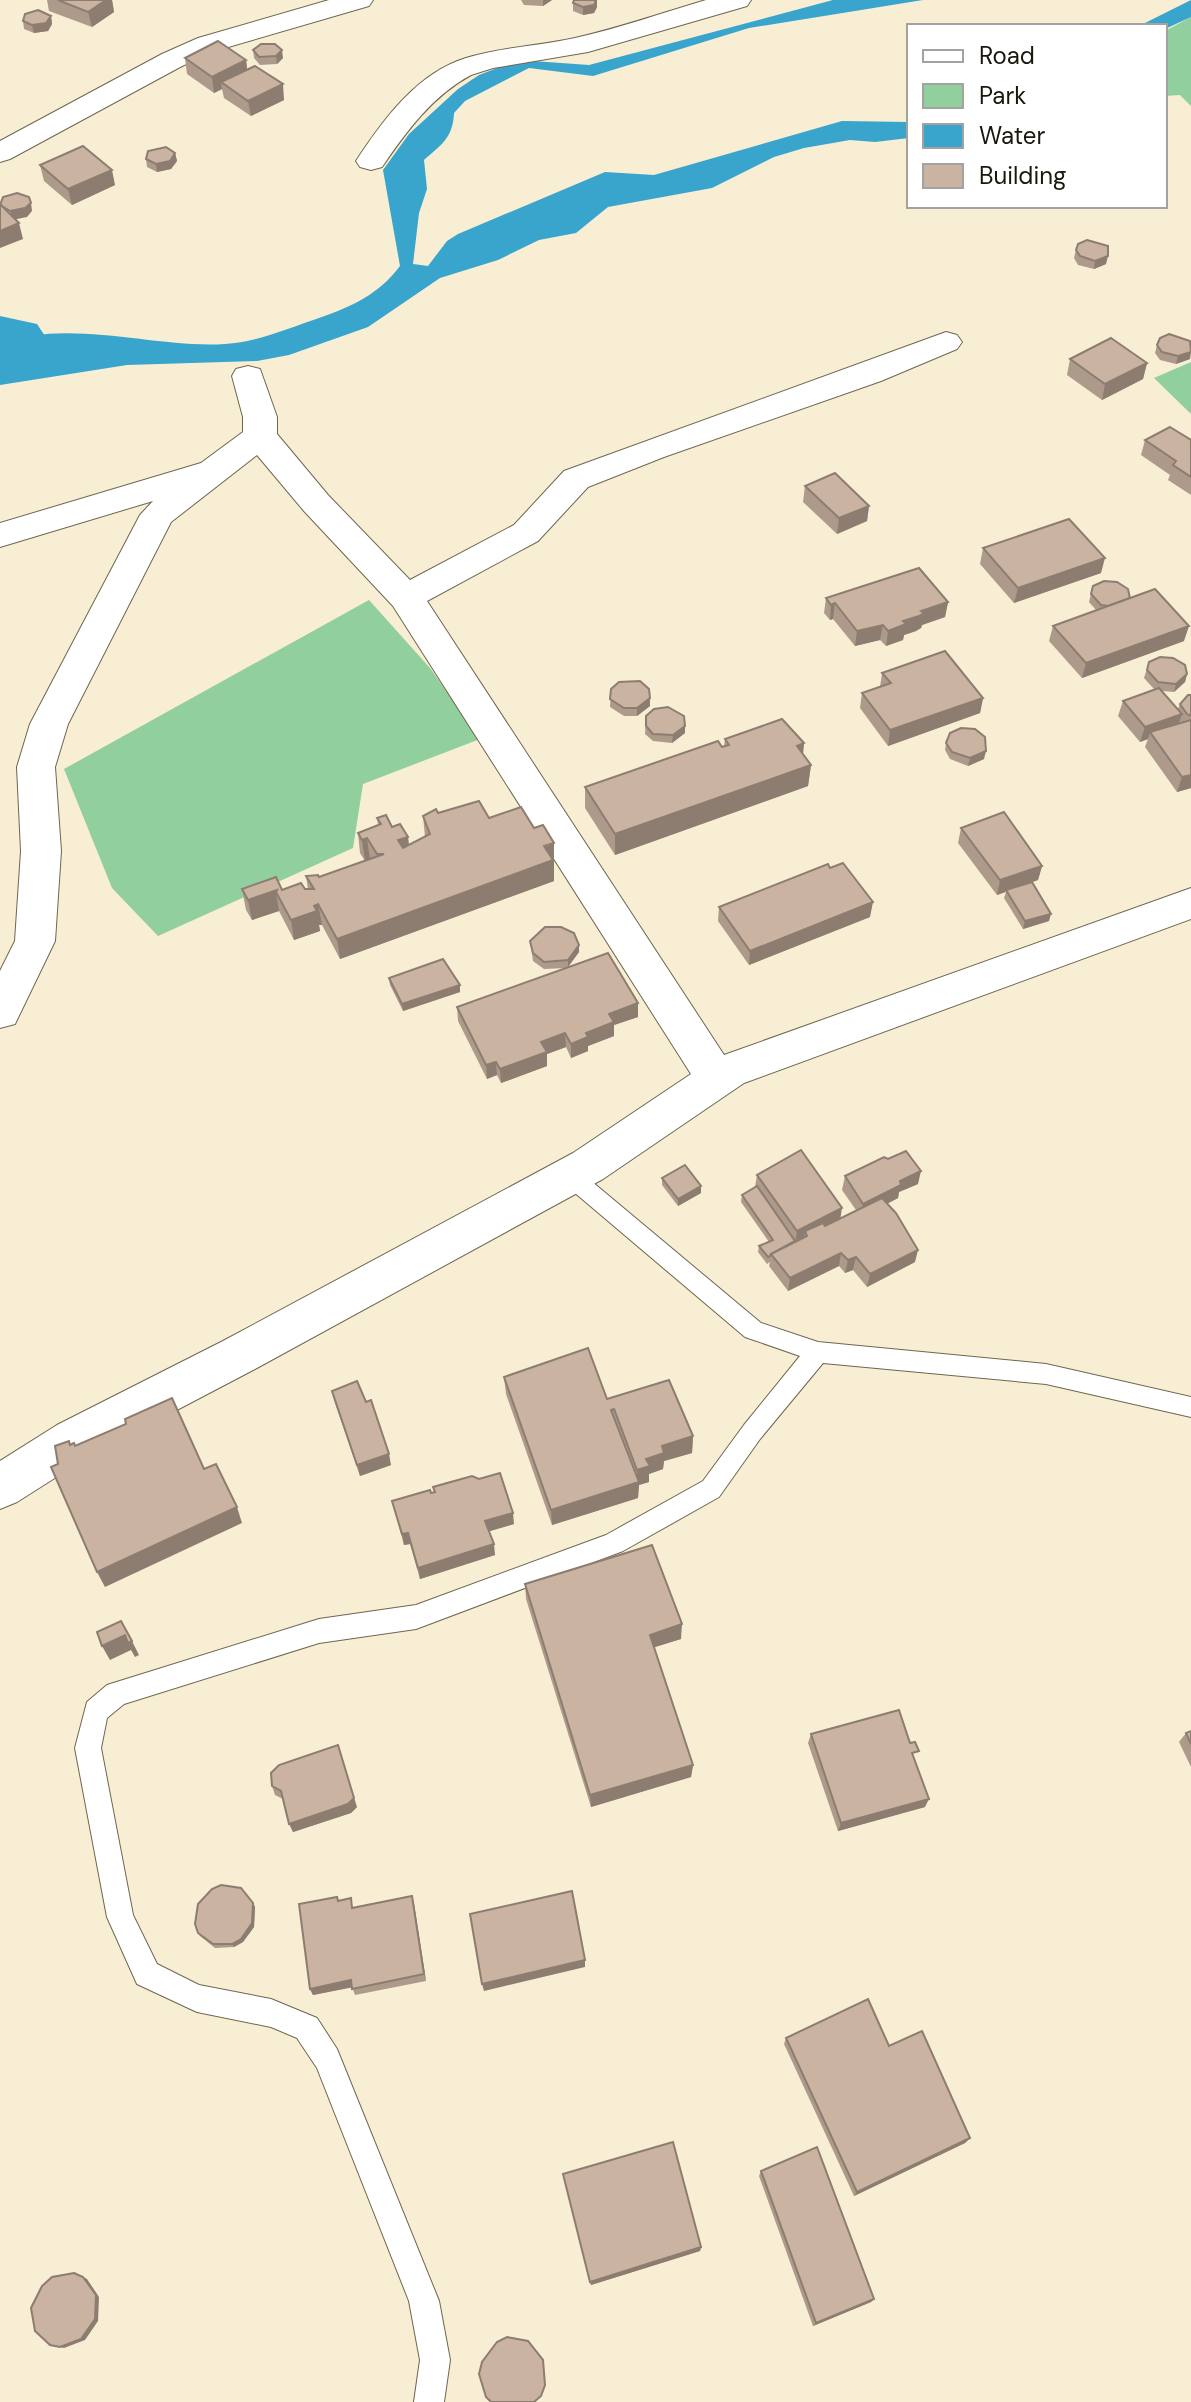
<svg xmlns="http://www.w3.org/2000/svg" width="1191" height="2402" font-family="'DM Sans',sans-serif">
<rect width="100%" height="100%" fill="#f7eed4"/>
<g fill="#91cf9e">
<path d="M1191 17V106L1180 95 1165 96V31Z"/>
<path d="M1191 362V414L1154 378Z"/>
<path d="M369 600 430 668 480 739 363 784 353 848 158 936 112 888 64 769Z"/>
</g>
<g fill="#39a4cc">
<path d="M833 0H923L749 28 593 76 529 68 465 101 454 113C453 138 441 145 424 160L427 189 419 213 413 264 428 266 447 241 458 234 605 172 654 175 842 121 909 122V138L875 142 850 140 804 148 774 157 712 188 608 207 576 233 539 240 498 260 440 278 368 327 289 355 257 361 127 365 0 385V345C64 317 157 349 225 344 258 342 289 328 319 318 353 306 379 294 400 266L383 170 409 134 458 89 479 75 505 65 533 61 589 65Z"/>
<path d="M1191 0V17L1165 29V26H1139Z"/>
</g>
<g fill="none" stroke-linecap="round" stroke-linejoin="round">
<path fill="#39a4cc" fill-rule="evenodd" d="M0 316 37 324 47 339 37 354 13 360 0 358Z"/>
<g stroke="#6e664f" stroke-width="2">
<path id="service" d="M570 1167 578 1170 761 1323 818 1342 1046 1364 1191 1397V1417L1046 1384 823 1363 760 1439 719 1497 623 1551 416 1629 319 1643 124 1704 107 1718 101 1748 133 1915 157 1964 199 1985 271 1999 317 2018 337 2049 439 2301 450 2360 444 2402H414L420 2360 409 2301 317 2068 297 2038 271 2027 197 2012 137 1984 107 1917 75 1748 87 1702 107 1685 319 1619 416 1605 606 1535 703 1481 744 1425 800 1356 745 1337 562 1182 559 1176 562 1170Z"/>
</g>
<g stroke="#6e664f" stroke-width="2">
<g id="minor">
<path d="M329 0H373L369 6 218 50 182 66 10 159 0 162V141L162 54 198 38Z"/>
<path d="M706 0H751L747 6 588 52 493 68 471 75C432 96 406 132 382 167L371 170 360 167 356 161C383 120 417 73 466 58 502 47 539 46 575 38 620 28 662 13 706 0Z"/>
<path d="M946 332 957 335 962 342 957 349 881 381 664 457 588 487 538 541 427 601 724 1055 1191 888V919L744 1083 603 1179 255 1369 91 1455 17 1502 0 1509V1461L57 1425 223 1341 573 1153 691 1074 393 606 304 511 257 455 171 522 68 724 55 767 61 851 55 941 15 1024 0 1028V971L15 941 21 851 17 767 30 724 140 515 153 501 0 547V523L201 463 243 432V417L232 376 236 369 248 366 260 369 277 417V434L328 495 410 580 514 525 564 471Z"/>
</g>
</g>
<use href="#service" fill="#fff" fill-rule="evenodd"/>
<use href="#minor" fill="#fff" fill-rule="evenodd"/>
</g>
<g fill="#ae9a8a">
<path d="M47 0H112L114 12 92 27 49 11Z"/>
<path d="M521 0H552L543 6 524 5Z"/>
<path d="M597 0V7L594 13 583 15 573 11V3Z"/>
<path d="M51 16 52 24 48 31 34 33 24 29 23 21Z"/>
<path d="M253 50 283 58 277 64 260 65 254 58Z"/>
<path d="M185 58 246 60 247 70 284 100 251 116 224 98 222 89 214 93 187 74Z"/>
<path d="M175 153 177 161 171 169 157 172 147 167 146 159Z"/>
<path d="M40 165 115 185 72 205 44 181Z"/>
<path d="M1076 250 1106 264 1094 269 1078 265 1074 258Z"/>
<path d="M1157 345 1190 359 1176 364 1160 360 1155 353Z"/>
<path d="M1070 359 1147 363 1143 379 1102 400 1067 375Z"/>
<path d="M1145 440H1191V495L1168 480 1170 475 1141 455Z"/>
<path d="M805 486 869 506 867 521 837 534 803 502Z"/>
<path d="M983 548 1101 573 1014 603 980 564Z"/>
<path d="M1091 594 1130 598 1184 641 1082 678 1049 641 1053 626 1096 610 1089 602Z"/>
<path d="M826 598 948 602 945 617 922 625 921 628 916 631 904 635 903 640 886 646 880 640 855 646 833 619 830 620 824 613Z"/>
<path d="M1149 662 1187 674 1185 682 1174 692 1162 691 1178 709 1180 704 1191 695V788L1177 792 1145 747 1148 739 1140 742 1118 716 1123 701 1154 689 1144 678Z"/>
<path d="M882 673 983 698 980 713 888 746 860 708 862 693 880 687Z"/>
<path d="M611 689 650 706 637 716H624L610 707Z"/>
<path d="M646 716 685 726V733L672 743 653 741 645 734Z"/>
<path d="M725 739 804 743 803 754 811 765 808 786 615 855 585 808V787L724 746Z"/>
<path d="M946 743 984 759 968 766 950 759 945 750Z"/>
<path d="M438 813 489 818 554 863 553 864 554 881 340 959 322 925H319L320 931 294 940 279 911 252 920 246 910 242 889H308L306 876 319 877 370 859 365 861 360 853 358 833 378 825 377 818 408 837 409 845 425 837 423 816Z"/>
<path d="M961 828 1042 866 1038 880 1032 882 1049 921 1023 929 1004 898 1006 892 997 895 958 843Z"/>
<path d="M830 868 870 917 749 965 718 921 719 907Z"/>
<path d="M530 941 579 952 568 967 638 1003V1017L614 1025V1036L588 1046V1051L571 1058 566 1047 547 1054V1066L501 1083 497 1075 487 1079 458 1021 457 1007 567 968 544 969 533 961Z"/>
<path d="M389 978 460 985V992L403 1011 390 985Z"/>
<path d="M757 1175 841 1218 856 1210 842 1190 845 1176 918 1184 899 1192 898 1198 887 1204 915 1262 867 1287 853 1270 845 1273 839 1266 788 1291 769 1266 770 1262 767 1264 758 1252 759 1246 769 1242 741 1202 742 1195 755 1187Z"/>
<path d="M662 1178 701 1193 678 1206 662 1185Z"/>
<path d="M504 1377 607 1399 693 1436 692 1453 664 1461 663 1469 649 1474V1482L639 1485 638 1498 552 1525 506 1394Z"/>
<path d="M332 1391 391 1465 360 1476 335 1403Z"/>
<path d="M433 1487 514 1524 489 1531 495 1555 420 1579 410 1544 404 1545 392 1501 434 1492Z"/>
<path d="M525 1584 681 1639 654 1647 693 1765 691 1777 591 1807 526 1599Z"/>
<path d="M1191 1731V1767L1179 1742 1186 1733Z"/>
<path d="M811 1734 915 1760 925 1807 838 1831 808 1743Z"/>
<path d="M272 1786 357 1807 351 1813 293 1832 283 1799 275 1795Z"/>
<path d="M339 1901 354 1908 414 1904 426 1981 355 1995 352 1987 313 1995 310 1989Z"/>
<path d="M253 1903 255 1907 254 1927 243 1942 234 1947 215 1948 200 1936 198 1933Z"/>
<path d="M786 2038 889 2046 970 2138 965 2143 854 2196 784 2044Z"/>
<path d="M761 2171 874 2299 871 2302 813 2326 759 2176Z"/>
<path d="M563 2174 701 2247 700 2251 591 2285Z"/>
</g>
<g fill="#8d7d71">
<path d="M106 0H112L114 12 92 27 88 12Z"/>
<path d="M543 0H552L543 6Z"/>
<path d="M597 0V7L594 13 583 15V7Z"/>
<path d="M51 16 52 24 48 31 34 33 32 25Z"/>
<path d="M282 50 283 58 277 64 276 56Z"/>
<path d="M246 60 248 76 221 82 222 89 214 93 212 77Z"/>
<path d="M283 84 284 100 251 116 248 101Z"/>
<path d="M175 153 177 161 171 169 157 172 156 164Z"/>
<path d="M112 170 115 185 72 205 68 189Z"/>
<path d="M31 203 32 211 27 217 12 220 10 211Z"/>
<path d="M19 223 23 239 0 248V231Z"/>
<path d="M1108 256 1106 264 1094 269 1095 261Z"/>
<path d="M1191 352 1190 359 1176 364 1178 356Z"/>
<path d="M1147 363 1143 379 1102 400 1105 384Z"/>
<path d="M869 506 867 521 837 534 839 518Z"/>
<path d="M1105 558 1101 573 1014 603 1018 588Z"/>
<path d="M948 602 945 617 922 625 921 628 916 631 904 635 903 640 886 646 888 631 921 611Z"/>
<path d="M835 603 833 619 830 620 831 605Z"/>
<path d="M883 625 880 640 855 646 857 631Z"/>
<path d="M1189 626 1184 641 1082 678 1086 663Z"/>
<path d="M1187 674 1185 682 1174 692 1176 684Z"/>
<path d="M650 698V706L637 716V708Z"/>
<path d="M983 698 980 713 888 746 890 730Z"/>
<path d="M1182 714 1177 729 1150 732 1148 739 1140 742 1145 727Z"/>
<path d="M685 726V733L672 743 673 735Z"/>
<path d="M804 743 802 764 797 746Z"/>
<path d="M986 751 984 759 968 766 970 758Z"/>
<path d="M811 765 808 786 615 855V834Z"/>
<path d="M1191 775V788L1177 792 1182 777Z"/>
<path d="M408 837 410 858 398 840Z"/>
<path d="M367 838 370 859 365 861 362 840Z"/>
<path d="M554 843V881L340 959 337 939Z"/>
<path d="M1042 866 1038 880 1007 891 1006 890 1005 892 997 895 1000 880Z"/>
<path d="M277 890 276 892 279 911 252 920 248 900Z"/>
<path d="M873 902 870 917 749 965 750 951Z"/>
<path d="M318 904 322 925H319L320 931 294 940 291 920Z"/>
<path d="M1051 914 1049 921 1023 929 1025 921Z"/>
<path d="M579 945V952L568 967V960Z"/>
<path d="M460 985V992L403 1011 402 1004Z"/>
<path d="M638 1003V1017L614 1025V1036L588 1046V1051L571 1058V1044L586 1033 609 1014Z"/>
<path d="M565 1033 566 1047 547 1054V1066L501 1083 500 1069 541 1042Z"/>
<path d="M496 1062 497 1075 487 1079 486 1065Z"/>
<path d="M921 1171 918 1184 899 1192 898 1198 861 1217 863 1204 900 1181Z"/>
<path d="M701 1186V1193L678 1206V1199Z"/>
<path d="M842 1208 840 1221 807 1236 805 1231 804 1240 795 1243 797 1231Z"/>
<path d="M918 1250 915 1262 867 1287 870 1274Z"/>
<path d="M841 1253 839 1266 788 1291 790 1278Z"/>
<path d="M856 1257 853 1270 845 1273 848 1260Z"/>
<path d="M693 1436 692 1453 664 1461 663 1469 649 1474V1482L639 1485 638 1498 552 1525 551 1510 637 1483V1470L646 1459 662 1446Z"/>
<path d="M389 1454 391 1465 360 1476 357 1465Z"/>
<path d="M237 1507 242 1523 105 1587 97 1572Z"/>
<path d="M513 1513 514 1524 487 1532 485 1521Z"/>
<path d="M408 1533 410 1544 404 1545 402 1534Z"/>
<path d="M494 1544 495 1555 420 1579 418 1568Z"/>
<path d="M682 1624 681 1639 649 1649 650 1635Z"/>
<path d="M125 1635 132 1641 139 1655 135 1657 131 1650 110 1660 102 1646Z"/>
<path d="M338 1745 357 1807 351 1813 293 1832 289 1824Z"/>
<path d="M693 1765 691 1777 591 1807 590 1795Z"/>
<path d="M929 1799 925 1807 838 1831 841 1823Z"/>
<path d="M412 1896 414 1904 426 1981 424 1974Z"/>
<path d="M253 1903 255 1907 254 1927 243 1942 234 1947 232 1944Z"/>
<path d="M585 1960V1967L484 1991 482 1984Z"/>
<path d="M351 1980 354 1987 313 1995 310 1989Z"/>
<path d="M970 2138 965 2143 854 2196 857 2192Z"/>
<path d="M701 2247 700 2251 591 2285 590 2282Z"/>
<path d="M83 2277 87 2279 99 2297 98 2321 85 2340 64 2348 60 2347Z"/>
<path d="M874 2299 871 2302 813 2326 816 2323Z"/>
</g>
<g fill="#cab3a1" stroke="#8d7d71" stroke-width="2">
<path d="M58 0H106L88 12Z"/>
<path d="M574 0H596L594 5 583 7 573 3Z"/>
<path d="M38 10 51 16 46 23 32 25 23 21 25 14Z"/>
<path d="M218 41 246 60 212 77 185 58Z"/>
<path d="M261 44H275L282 50 276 56 259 57 253 50Z"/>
<path d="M255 66 283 84 248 101 221 82Z"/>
<path d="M83 146 112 170 68 189 40 165Z"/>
<path d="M166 147 175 153 170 161 156 164 146 159 148 151Z"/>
<path d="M17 193 29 197 31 203 25 208 10 211 0 205 3 197Z"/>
<path d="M0 204 19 223 0 231Z"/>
<path d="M1087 240 1108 246V256L1095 261 1080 256 1076 250 1078 244Z"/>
<path d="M1169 334 1190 341 1191 352 1178 356 1162 352 1157 345 1160 338Z"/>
<path d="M1111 338 1147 363 1105 384 1070 359Z"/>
<path d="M1170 427 1191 440V477L1173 465 1176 461 1145 440Z"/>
<path d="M835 473 869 506 839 518 805 486Z"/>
<path d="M1069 519 1105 558 1018 588 983 548Z"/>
<path d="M919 568 948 602 921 611 924 613 919 616 903 621 906 624 888 631 883 625 857 631 835 603 831 605 826 598Z"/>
<path d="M1104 581 1117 582 1128 589 1130 598 1108 606 1101 605 1091 594 1093 586Z"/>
<path d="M1155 589 1189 626 1086 663 1053 626Z"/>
<path d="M945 651 983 698 890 730 862 693 891 683 882 673Z"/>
<path d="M1160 657 1173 658 1185 665 1187 674 1176 684 1158 682 1147 670 1149 662Z"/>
<path d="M640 681 649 689 650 698 637 708H624L610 699 611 689 619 682Z"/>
<path d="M1159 688 1182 714 1145 727 1123 701Z"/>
<path d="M1188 695H1191V716L1187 714 1180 704Z"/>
<path d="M668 707 684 716 685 726 673 735 653 734 646 726V716L654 709Z"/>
<path d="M782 719 804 743 797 746 811 765 615 834 585 787 718 741 722 747 729 745 725 739Z"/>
<path d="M1191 720V775L1182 777 1150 732Z"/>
<path d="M961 728 975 729 985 737 986 751 970 758 952 752 946 743 950 733Z"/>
<path d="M479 801 489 818 521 807 534 828 543 825 554 843 544 846 553 860 337 939 318 904 314 906 317 911 291 920 276 892 277 890 248 900 242 889 276 877 282 890 301 883 305 889H314L306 876 318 875 319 877 384 854H377L367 838 362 840 358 833 381 824 377 818 386 815 392 827 400 824 408 837 398 840 403 848 430 834 423 816 436 809 438 813Z"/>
<path d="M1004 812 1042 866 1000 880 961 828Z"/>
<path d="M843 863 873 902 750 951 719 907 828 864 830 868Z"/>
<path d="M1032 882 1051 914 1025 921 1006 890Z"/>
<path d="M545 927H561L574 933 579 945 568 960 544 962 533 953 530 941Z"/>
<path d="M608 953 638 1003 609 1014 614 1022 586 1033 588 1037 571 1044 565 1033 541 1042 547 1052 500 1069 496 1062 486 1065 457 1007Z"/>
<path d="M443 959 460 985 402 1004 389 978Z"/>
<path d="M801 1150 842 1208 797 1231 757 1175Z"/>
<path d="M906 1151 921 1171 900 1181 901 1185 863 1204 845 1176 884 1157 888 1159Z"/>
<path d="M685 1165 701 1186 678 1199 662 1178Z"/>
<path d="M757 1186 795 1241 771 1254 770 1256 768 1257 759 1246 773 1240 742 1195Z"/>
<path d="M882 1198 896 1213 918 1250 870 1274 856 1257 848 1260 841 1253 790 1278 771 1254 807 1236 805 1231 823 1223 825 1226Z"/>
<path d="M588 1348 607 1399 669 1380 693 1436 662 1446 664 1453 646 1459 650 1466 637 1470 614 1409 611 1410 639 1482 551 1510 504 1377Z"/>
<path d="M357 1381 366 1402 371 1400 389 1454 357 1465 332 1391Z"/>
<path d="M172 1398 204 1469 216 1464 237 1507 97 1572 51 1467 58 1464 55 1446 69 1441 70 1445 74 1443 75 1446 126 1424 125 1419Z"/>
<path d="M500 1473 513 1513 485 1521 494 1544 418 1568 408 1533 402 1534 392 1501 430 1490 431 1493 435 1492 433 1487 472 1476 479 1479Z"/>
<path d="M652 1545 682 1624 650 1635 693 1765 590 1795 525 1584Z"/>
<path d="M121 1621 132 1641 128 1643 125 1635 102 1646 97 1632Z"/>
<path d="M899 1710 910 1743 915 1742 919 1751 912 1753 929 1799 841 1823 811 1734Z"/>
<path d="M1191 1731V1744L1186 1733Z"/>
<path d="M338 1745 354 1798 348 1804 289 1824 281 1791 272 1786 271 1773 279 1765Z"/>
<path d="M221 1885 241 1888 253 1903 252 1923 241 1939 232 1944H213L198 1933 195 1924 198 1904 212 1889Z"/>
<path d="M572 1891 585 1960 482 1984 470 1914Z"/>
<path d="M412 1896 424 1974 352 1989 351 1980 310 1989 299 1904 337 1897 338 1901 351 1898 352 1908Z"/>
<path d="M868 1999 889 2046 922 2031 970 2138 857 2192 786 2038Z"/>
<path d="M673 2142 701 2247 590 2282 563 2174Z"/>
<path d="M817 2147 874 2299 816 2323 761 2171Z"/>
<path d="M74 2273 83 2277 96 2295 95 2319 81 2339 60 2347 50 2345 35 2331 31 2308 42 2286 52 2277Z"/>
<path d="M507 2337 528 2341 543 2360 545 2385 541 2396 534 2402H491L486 2397 479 2374 482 2362 497 2342Z"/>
</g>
<rect x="907" y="24" width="260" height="184" fill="#ffffff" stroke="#a3a29e" stroke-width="2"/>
<rect x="923" y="50" width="40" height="12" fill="#ffffff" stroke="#a3a29e" stroke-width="2"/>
<text x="979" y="64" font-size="24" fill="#1a170d">Road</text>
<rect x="923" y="84" width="40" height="24" fill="#91cf9e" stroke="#a3a29e" stroke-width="2"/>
<text x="979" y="104" font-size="24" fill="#1a170d">Park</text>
<rect x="923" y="124" width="40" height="24" fill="#39a4cc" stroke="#a3a29e" stroke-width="2"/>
<text x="979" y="144" font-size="24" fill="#1a170d">Water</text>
<rect x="923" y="164" width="40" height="24" fill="#cab3a1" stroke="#a3a29e" stroke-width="2"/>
<text x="979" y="184" font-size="24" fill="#1a170d">Building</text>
</svg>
